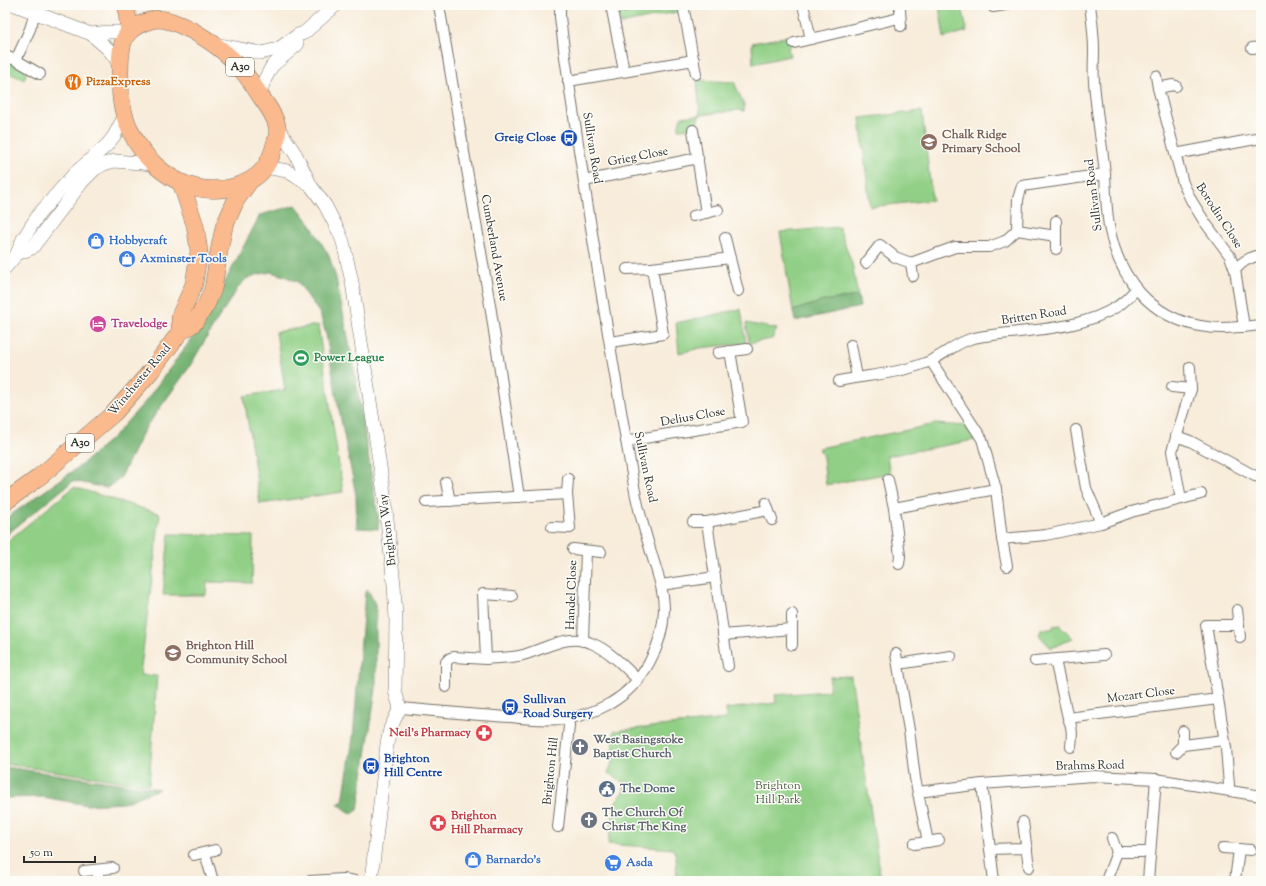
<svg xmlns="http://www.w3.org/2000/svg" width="1266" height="886" font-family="'Sorts Mill Goudy',serif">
<rect width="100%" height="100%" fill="#fdfcf7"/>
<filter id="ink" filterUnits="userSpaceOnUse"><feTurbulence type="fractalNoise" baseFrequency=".025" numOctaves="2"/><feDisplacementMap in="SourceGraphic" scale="8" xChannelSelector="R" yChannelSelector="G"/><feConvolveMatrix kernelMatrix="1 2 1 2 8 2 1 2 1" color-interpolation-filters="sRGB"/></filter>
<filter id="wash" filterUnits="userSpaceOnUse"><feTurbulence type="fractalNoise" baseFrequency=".012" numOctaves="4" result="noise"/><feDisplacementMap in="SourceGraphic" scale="16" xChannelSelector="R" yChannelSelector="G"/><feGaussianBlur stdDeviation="0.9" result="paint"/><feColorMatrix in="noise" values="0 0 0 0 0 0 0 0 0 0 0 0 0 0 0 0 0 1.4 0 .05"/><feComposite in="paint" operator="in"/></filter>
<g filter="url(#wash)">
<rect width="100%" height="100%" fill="#f8ecda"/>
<g fill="#90cf85" stroke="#5e7d58">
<path d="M635 5H680L681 11 621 24 619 12 635 10Z"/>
<path d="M939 5H967L962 6 967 31 944 38Z"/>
<path d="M790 36 794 43 788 48 790 56 753 64 752 43Z"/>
<path d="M5 60 27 70 24 80 5 71Z"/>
<path d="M697 80 734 82 744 105V111L739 110 700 115 694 128 678 129 681 117 700 115Z"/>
<path d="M922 111 932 200 870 207 860 118Z"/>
<path d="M839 227 852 264 858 296 823 301 793 311 780 232Z"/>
<path d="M741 309 746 343 700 348 679 353 676 323Z"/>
<path d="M746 323 777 329 772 339 749 343Z"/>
<path d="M318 325 343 492 260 504 244 396 285 390 276 332Z"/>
<path d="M936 424 967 426 975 440 887 456 890 473 826 485 823 457 819 448Z"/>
<path d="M74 487 160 514 140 675 157 676 149 785 5 764V543Z"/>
<path d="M169 534 253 536 252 583 207 582 206 595H163Z"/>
<path d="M1060 625 1073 638 1051 648 1039 635 1041 629H1053V626Z"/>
<path d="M851 676 881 881H677L676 856 673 849 608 844C610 835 613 806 617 800 620 795 625 794 624 787 622 780 614 776 608 773L612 763 614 731 726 719V709L776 703 775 695 829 691 830 677Z"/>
</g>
<g fill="#74b272" stroke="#506e4e">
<path d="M296 205 309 222 329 256 336 278 353 362 379 522 378 529 357 528 356 495 336 395 326 334 320 314 298 282 284 276 271 272 256 275 246 279 238 288 217 320 188 369 144 430 121 477 107 488 73 481 5 536V519L80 466 114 436 145 402 204 322 260 215Z"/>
<path d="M858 296 860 307 795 321 793 311 823 301Z"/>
<path d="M368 590 376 606V688L358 810 352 814 338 804 343 801 353 738 365 592Z"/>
<path d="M5 767 159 789 123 803 87 805 43 797 5 798Z"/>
</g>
</g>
<g filter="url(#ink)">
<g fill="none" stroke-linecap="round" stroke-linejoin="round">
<g stroke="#736f68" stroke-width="12">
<g id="minor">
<path d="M439 5 491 311 519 497"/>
<path d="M611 5 624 71"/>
<path d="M683 5 696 74"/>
<path d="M803 5 811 39"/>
<path d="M1090 5C1092 20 1094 35 1094 50 1094 60 1093 71 1094 81 1096 112 1102 143 1105 174 1106 193 1106 212 1110 231 1120 279 1151 317 1200 326 1220 330 1242 327 1261 325"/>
<path d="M993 7 1005 5"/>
<path d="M612 9 629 5"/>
<path d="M900 9 901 26"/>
<path d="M794 43 899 18"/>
<path d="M1252 48 1261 47"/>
<path d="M5 56 16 60 40 74"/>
<path d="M16 60 30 29 35 13"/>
<path d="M1156 76 1158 88 1183 183 1191 200 1204 221 1230 256 1235 270 1244 327"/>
<path d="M568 81 694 60"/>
<path d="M1158 88 1173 85 1176 86"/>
<path d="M693 130 706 213"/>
<path d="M1175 154 1261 138"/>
<path d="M584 181 698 158"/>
<path d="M693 216 718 210"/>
<path d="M1017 230 1056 236V221"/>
<path d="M1056 236V249"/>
<path d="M725 238 738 291"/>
<path d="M866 263 880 245 895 257 911 263 955 247H989L1005 241 1017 230 1018 199 1022 186 1105 174"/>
<path d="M911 263 913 276"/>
<path d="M627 269 652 268"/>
<path d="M1235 270C1242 261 1250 257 1261 255"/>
<path d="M610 342 663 334 652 268 730 258"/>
<path d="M851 345 857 377"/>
<path d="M718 353 747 349"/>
<path d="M931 361 982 439 996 489 1002 539 1007 566"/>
<path d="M839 381C868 375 897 374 925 363 943 357 955 342 974 338 982 336 992 335 1001 334 1040 329 1084 328 1118 306 1125 301 1131 295 1136 289"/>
<path d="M1172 387 1191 389"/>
<path d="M1076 430 1086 488 1101 523"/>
<path d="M1176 436 1190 441 1255 476 1261 477"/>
<path d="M626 441 742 422 730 351"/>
<path d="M888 480 894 508"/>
<path d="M446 482 450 501"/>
<path d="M1181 499 1172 451 1191 389 1190 367"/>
<path d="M426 502 567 494"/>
<path d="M766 503 772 520"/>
<path d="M693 522H707L768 510"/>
<path d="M707 522 728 666"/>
<path d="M552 527 570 528 567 494 568 479"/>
<path d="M1002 539 1046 535 1101 523 1131 512 1201 494"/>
<path d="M573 549 601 552"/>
<path d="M899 564 900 556 894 508 996 489"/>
<path d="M661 585 715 577"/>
<path d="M512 596 483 594 486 659C498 658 511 658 523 655 545 649 568 633 591 643 609 650 624 666 637 679"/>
<path d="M1237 610 1240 637"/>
<path d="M792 614V645"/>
<path d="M723 635 791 629"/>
<path d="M583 641 586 551"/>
<path d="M896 654 909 730 915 778 928 842"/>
<path d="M1055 660 1068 718 1218 699"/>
<path d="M1035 661 1104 655"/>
<path d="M898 664 951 656"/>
<path d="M446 687V662L450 658 454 657 486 659"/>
<path d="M400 708C437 711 474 715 511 717 530 719 550 721 569 718 583 716 598 710 611 703 643 684 663 646 664 610 664 593 659 578 654 562 646 535 637 508 633 480 608 339 586 198 565 57L560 17V5"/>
<path d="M1068 718C1073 727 1072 736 1071 747"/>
<path d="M1183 731V745"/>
<path d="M1176 752 1183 745 1224 740"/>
<path d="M982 784 994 881"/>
<path d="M1228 790 1229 785 1226 748 1206 625H1239"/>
<path d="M918 792 982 784 1094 776 1156 779 1261 796"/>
<path d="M1023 822 1029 867"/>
<path d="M558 827 569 726 568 718"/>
<path d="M914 844 939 840"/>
<path d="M1223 848 1251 850"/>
<path d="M990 849 1027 848"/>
<path d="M1117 852H1150"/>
<path d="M205 853 213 881"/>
<path d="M194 855 215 850"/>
<path d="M97 870 99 881"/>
<path d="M84 871 113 868"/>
<path d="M310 881 343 879 355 881"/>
<path d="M1106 881 1117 852 1112 838"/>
<path d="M1148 881 1156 779"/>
<path d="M1235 881 1239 849"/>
</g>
</g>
<g stroke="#736f68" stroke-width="14">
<g id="tertiary">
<path d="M15 5 91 34 108 49 114 56 120 67"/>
<path d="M91 34 109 32H129"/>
<path d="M215 44 261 53 278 49 298 35 304 33 336 5"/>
<path d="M260 94 264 81 272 66 297 45"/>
<path d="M277 126 296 155 311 186 325 205 339 232 343 242 352 282 385 500 394 585 396 619 395 691 400 708 390 729 387 744 371 881"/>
<path d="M266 167 287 171 311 186"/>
<path d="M17 254 32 248 82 182 95 169 104 164 114 161 154 164"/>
<path d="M5 268 17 254 23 239 39 214 74 174 107 145 114 136 125 115"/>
</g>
</g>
<g stroke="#736f68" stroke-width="18">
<g id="primary">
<path d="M128 5 127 12 129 32"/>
<path d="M156 19C170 19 180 25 193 31 226 50 241 65 261 97 267 105 275 116 277 126 278 131 277 139 275 144 269 167 259 179 237 186 182 203 132 157 122 105 120 95 120 83 120 72 120 60 120 41 129 32 136 25 147 21 156 19Z"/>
<path d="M180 332V316L194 284 199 251 195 225 181 183"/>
<path d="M5 502 38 478 114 413 151 371 180 332 194 323 206 305 213 289 219 251 224 227 236 200 249 182"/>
</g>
</g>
<use href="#minor" stroke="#fff" stroke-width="10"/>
<use href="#tertiary" stroke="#fff" stroke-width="13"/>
<use href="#primary" stroke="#fbba8d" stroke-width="17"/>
</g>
</g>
<defs>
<g id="restaurant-disc" transform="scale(0.9)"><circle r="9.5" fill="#e8710a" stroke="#fdfcf7"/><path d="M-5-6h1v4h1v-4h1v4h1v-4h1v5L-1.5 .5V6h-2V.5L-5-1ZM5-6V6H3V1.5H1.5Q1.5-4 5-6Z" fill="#fff"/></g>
<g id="bus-disc" transform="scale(0.9)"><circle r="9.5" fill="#1a4fb4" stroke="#fdfcf7"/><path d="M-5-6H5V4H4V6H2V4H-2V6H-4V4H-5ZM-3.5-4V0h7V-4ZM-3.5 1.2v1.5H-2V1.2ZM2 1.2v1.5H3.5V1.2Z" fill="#fff"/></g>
<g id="school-disc" transform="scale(0.9)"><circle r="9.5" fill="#8d6e63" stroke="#fdfcf7"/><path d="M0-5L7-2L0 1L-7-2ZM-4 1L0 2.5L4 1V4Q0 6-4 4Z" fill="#fff"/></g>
<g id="shop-disc" transform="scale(0.9)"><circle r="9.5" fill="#3f7fe0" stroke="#fdfcf7"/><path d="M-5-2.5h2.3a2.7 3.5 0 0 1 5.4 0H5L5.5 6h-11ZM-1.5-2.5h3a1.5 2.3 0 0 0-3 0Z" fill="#fff"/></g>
<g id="hotel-disc" transform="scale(0.9)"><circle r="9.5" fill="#d1479c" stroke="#fdfcf7"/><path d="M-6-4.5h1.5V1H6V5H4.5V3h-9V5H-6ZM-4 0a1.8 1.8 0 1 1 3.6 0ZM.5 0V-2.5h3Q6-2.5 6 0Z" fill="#fff"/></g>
<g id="stadium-disc" transform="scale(0.9)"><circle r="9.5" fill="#2e9e5b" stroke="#fdfcf7"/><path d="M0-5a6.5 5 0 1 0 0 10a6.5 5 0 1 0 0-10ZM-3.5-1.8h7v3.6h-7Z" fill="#fff"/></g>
<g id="pharmacy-disc" transform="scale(0.9)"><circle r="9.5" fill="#e0444e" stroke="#fdfcf7"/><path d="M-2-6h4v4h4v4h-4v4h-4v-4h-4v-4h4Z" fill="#fff"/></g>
<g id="church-disc" transform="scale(0.9)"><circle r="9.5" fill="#6b7280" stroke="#fdfcf7"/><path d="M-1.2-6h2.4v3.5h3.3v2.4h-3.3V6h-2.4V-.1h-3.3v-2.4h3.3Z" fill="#fff"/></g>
<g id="civic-disc" transform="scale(0.9)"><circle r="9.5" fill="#5c6f8a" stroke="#fdfcf7"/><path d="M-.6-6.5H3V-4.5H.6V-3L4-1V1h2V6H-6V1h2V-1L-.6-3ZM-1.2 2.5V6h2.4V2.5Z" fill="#fff"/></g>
<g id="supermarket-disc" transform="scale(0.9)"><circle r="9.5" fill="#3f7fe0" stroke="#fdfcf7"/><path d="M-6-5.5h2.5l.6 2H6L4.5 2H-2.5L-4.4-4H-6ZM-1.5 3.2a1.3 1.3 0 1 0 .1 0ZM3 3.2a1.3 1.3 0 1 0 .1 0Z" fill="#fff"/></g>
</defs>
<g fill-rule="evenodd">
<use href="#restaurant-disc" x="73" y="82"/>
<use href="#bus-disc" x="569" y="138"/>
<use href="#school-disc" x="929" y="142"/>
<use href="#shop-disc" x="96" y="241"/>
<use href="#shop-disc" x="127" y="259"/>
<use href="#hotel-disc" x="98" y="324"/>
<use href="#stadium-disc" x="301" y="358"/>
<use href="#school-disc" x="173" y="653"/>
<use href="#bus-disc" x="510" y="707"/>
<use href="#pharmacy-disc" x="484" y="733"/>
<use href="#church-disc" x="580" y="747"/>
<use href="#bus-disc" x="371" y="766"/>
<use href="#civic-disc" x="607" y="789"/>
<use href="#church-disc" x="589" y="820"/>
<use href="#pharmacy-disc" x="438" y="823"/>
<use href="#shop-disc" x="473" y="860"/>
<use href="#supermarket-disc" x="613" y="863"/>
</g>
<g text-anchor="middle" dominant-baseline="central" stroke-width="3" stroke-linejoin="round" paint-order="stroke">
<g fill="#fdfcf7" stroke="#6a6a68" stroke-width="1">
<rect x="226" y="58" width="28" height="18" rx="3"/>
<rect x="66" y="434" width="28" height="18" rx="3"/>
</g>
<g font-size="11" font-weight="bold" fill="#2b2b2b">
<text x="240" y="67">A30</text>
<text x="80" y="443">A30</text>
</g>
<g font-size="12" font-weight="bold" fill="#c56008" stroke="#fdfcf7" text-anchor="start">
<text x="86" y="82">PizzaExpress</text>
</g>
<g font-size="12" font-weight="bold" fill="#785e54" stroke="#fdfcf7" text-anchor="start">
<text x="942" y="135">Chalk Ridge<tspan x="942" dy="14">Primary School</tspan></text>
<text x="186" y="646">Brighton Hill<tspan x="186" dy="14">Community School</tspan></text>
</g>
<g font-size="12" font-weight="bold" fill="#164399" stroke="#fdfcf7" text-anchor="start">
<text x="556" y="138" text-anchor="end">Greig Close</text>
<text x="523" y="700">Sullivan<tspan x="523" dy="14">Road Surgery</tspan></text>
<text x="384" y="759">Brighton<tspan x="384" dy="14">Hill Centre</tspan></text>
</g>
<g font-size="12" fill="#2b2b2b" stroke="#fdfcf7">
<text transform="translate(592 148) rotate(81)">Sullivan Road</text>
<text transform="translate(638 157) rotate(-11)">Grieg Close</text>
<text transform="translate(1094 195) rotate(-97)">Sullivan Road</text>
<text transform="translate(1219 216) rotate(57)">Borodin Close</text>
<text transform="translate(494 248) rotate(80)">Cumberland Avenue</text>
<text transform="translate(1034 316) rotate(-9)">Britten Road</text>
<text transform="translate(140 380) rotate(-50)">Winchester Road</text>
<text transform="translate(693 417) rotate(-10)">Delius Close</text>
<text transform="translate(645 467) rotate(78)">Sullivan Road</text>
<text transform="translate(388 530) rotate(-97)">Brighton Way</text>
<text transform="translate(572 595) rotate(-88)">Handel Close</text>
<text transform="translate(1141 695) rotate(-7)">Mozart Close</text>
<text transform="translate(1090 766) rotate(-1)">Brahms Road</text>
<text transform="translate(551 771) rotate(-84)">Brighton Hill</text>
</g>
<g font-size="12" font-weight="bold" fill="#366cbe" stroke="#fdfcf7" text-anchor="start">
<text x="109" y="241">Hobbycraft</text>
<text x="140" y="259">Axminster Tools</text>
<text x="486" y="860">Barnardo's</text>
<text x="626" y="863">Asda</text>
</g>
<g font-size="12" font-weight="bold" fill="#b23c85" stroke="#fdfcf7" text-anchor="start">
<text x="111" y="324">Travelodge</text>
</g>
<g font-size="12" font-weight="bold" fill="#27864d" stroke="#fdfcf7" text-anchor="start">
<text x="314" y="358">Power League</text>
</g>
<g font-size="12" font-weight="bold" fill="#be3a42" stroke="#fdfcf7" text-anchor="end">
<text x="471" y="733">Neil's Pharmacy</text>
<text x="451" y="816" text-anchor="start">Brighton<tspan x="451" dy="14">Hill Pharmacy</tspan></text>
</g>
<g font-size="12" font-weight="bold" fill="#5b616d" stroke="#fdfcf7" text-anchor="start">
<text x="593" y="740">West Basingstoke<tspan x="593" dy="14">Baptist Church</tspan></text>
<text x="602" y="813">The Church Of<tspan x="602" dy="14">Christ The King</tspan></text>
</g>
<g font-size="12" fill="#495c46" stroke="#fdfcf7">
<text x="778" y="786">Brighton<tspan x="778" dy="14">Hill Park</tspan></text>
</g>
<g font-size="12" font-weight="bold" fill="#4e5e75" stroke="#fdfcf7" text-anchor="start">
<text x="620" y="789">The Dome</text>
</g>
</g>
<rect width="1266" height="886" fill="none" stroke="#fdfcf7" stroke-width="20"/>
<path d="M24 856v6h71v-6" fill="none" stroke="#2b2b2b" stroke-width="2"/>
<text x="30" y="856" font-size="12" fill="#2b2b2b" stroke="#fdfcf7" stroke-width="3" paint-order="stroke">50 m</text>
</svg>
